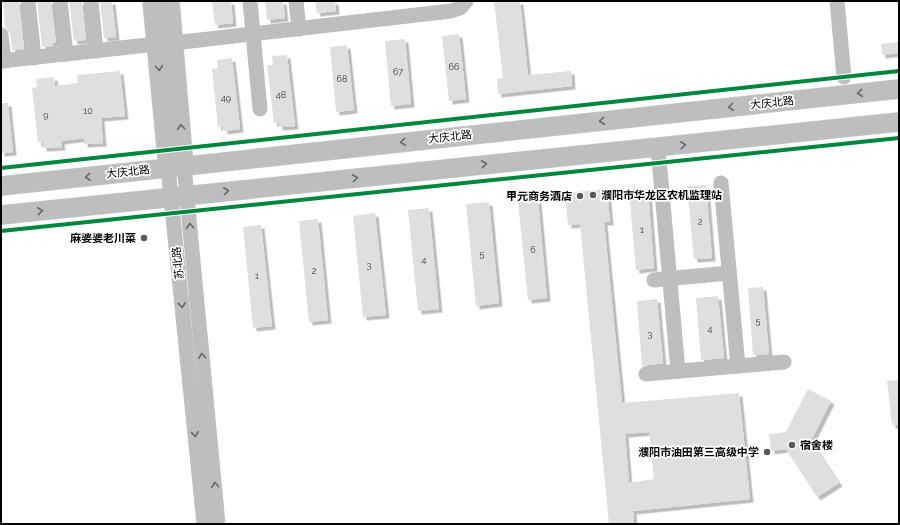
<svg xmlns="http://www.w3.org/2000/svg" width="900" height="525" font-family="Raleway,'Noto Sans SC',sans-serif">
<defs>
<filter id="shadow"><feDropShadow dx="3.5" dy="3.5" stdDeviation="0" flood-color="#0004"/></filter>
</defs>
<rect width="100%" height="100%" fill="#fff"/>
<g fill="#dfdfdf" fill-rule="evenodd" filter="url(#shadow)">
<path d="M3 1H19L24 49 12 50 10 34 5 27Z"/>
<path d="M37 1H51L56 43H53V46L42 47Z"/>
<path d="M69 1H82L86 40 74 41Z"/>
<path d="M100 1H112L116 37 104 38Z"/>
<path d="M212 1H231L233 23 215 25Z"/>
<path d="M265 1H283L285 18 267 20Z"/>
<path d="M315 1H335L336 11 317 13Z"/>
<path d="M494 1H520L528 75 571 71 572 86 498 94 497 79 503 78Z"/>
<path d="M459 34 466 99 449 101 442 36Z"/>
<path d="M405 39 411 104 391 106 385 41Z"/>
<path d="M898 42 899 53 882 55 881 44Z"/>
<path d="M347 45 354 110 336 112 330 47Z"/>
<path d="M287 55 295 126 279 127V123H274L267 65H273L272 56Z"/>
<path d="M232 58 240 129 224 131 223 126 218 127 212 69 218 68 217 60Z"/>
<path d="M120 71 125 116 101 118 103 143 84 144V138L61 141 62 147 43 148V142L38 143 32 88 37 87 36 79 54 77 55 86 78 83 77 75Z"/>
<path d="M1 103H8L13 152 1 153Z"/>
<path d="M706 185 712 258 694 259 687 186Z"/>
<path d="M607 189 610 222H604L622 403 739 393 750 499 633 511 634 524H609L580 224 568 225 565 193ZM649 432 654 479 629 483 625 434Z"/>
<path d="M648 190 654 268 636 270 629 192Z"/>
<path d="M538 200 547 298 528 300 518 202Z"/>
<path d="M489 202 499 303 476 306 466 204Z"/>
<path d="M429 208 439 309 418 311 408 210Z"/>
<path d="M375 213 386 315 363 317 353 216Z"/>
<path d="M318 219 328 320 309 322 299 221Z"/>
<path d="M261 225 272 326 253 328 243 227Z"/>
<path d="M763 287 769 354 753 355 748 288Z"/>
<path d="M718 296 724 358 701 360 696 298Z"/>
<path d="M657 299 663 363 642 366 637 301Z"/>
<path d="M899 380V425H892L887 381Z"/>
<path d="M808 389 831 401 811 441 839 483 817 497 786 449 771 451 769 434 786 432Z"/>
</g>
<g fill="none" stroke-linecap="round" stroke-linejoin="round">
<g stroke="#dbdbdb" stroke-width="20">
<g id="major">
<path d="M152 1 168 168"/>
<path d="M170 1 184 166"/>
<path d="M1 186 899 89"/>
<path d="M1 215 899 122"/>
</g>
</g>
<g stroke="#bebebe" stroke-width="15">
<path d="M28 1 34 58"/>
<path d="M60 1 66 54"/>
<path d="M91 1 96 51"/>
<path d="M250 1 260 109"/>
<path d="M296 1 299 29"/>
<path d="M837 1 844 77"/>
<path d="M1 35 4 61"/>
<path d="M174 43 451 11 460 8 466 1"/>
<path d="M1 61 157 44"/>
<path d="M658 148 678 371"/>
<path d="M184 166 218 524"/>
<path d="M168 168 204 524"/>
<path d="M721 183 738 366"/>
<path d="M654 280 729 273"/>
<path d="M646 374 784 362"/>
</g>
<use href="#major" stroke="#bebebe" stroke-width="19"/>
<g stroke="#fff" stroke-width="6">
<g id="cycleway">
<path d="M1 168 899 71"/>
<path d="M1 231 899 138"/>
</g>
</g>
<use href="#cycleway" stroke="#00873e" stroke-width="4"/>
</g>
<defs><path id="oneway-chevron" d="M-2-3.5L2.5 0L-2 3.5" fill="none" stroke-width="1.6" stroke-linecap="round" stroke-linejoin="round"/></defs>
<g stroke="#686868">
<use href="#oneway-chevron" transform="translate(159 68) rotate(85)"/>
<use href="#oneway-chevron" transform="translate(860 93) rotate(174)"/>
<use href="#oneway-chevron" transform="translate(731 107) rotate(174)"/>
<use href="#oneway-chevron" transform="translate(602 121) rotate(174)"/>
<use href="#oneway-chevron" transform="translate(181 127) rotate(-95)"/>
<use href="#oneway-chevron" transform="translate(403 142) rotate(174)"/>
<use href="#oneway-chevron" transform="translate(683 145) rotate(-6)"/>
<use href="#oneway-chevron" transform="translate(484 164) rotate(-6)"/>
<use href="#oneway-chevron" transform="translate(88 177) rotate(174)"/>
<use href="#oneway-chevron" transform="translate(355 178) rotate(-6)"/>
<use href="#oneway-chevron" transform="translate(226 191) rotate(-6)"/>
<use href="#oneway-chevron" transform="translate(40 211) rotate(-6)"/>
<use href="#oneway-chevron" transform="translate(190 226) rotate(-95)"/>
<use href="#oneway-chevron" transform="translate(182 305) rotate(84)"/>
<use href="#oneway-chevron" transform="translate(202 356) rotate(-96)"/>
<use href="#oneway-chevron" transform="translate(195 434) rotate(84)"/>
<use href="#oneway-chevron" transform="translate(215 485) rotate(-95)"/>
</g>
<g fill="#595959" stroke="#fff" stroke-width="1.5">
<circle cx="593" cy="195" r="4"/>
<circle cx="580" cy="196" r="4"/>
<circle cx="144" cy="238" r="4"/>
<circle cx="792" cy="445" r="4"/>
<circle cx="767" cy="452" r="4"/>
</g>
<g text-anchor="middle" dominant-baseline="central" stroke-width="3.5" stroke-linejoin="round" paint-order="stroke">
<g font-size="9" fill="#383838">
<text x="454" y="67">66</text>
<text x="398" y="72">67</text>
<text x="342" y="79">68</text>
<text x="281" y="95">48</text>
<text x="226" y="98">49</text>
<text x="88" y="111">10</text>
<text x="46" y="115">9</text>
<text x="700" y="222">2</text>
<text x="642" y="230">1</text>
<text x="533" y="250">6</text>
<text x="482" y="254">5</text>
<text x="424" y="260">4</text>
<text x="369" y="265">3</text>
<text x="314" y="271">2</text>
<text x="257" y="276">1</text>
<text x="758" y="321">5</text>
<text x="710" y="329">4</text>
<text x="650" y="334">3</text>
</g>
<g font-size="11" fill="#000" stroke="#fff">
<text transform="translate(772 103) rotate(-6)">大庆北路</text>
<text transform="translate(450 137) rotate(-6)">大庆北路</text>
<text transform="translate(128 172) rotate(-6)">大庆北路</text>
<text transform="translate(178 263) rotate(-96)">苏北路</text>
</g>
<g font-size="11" font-weight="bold" fill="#000" stroke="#fff" text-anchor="end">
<text x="601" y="195" text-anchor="start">濮阳市华龙区农机监理站</text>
<text x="572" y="196">甲元商务酒店</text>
<text x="136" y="238">麻婆婆老川菜</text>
<text x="800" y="445" text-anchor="start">宿舍楼</text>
<text x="759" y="452">濮阳市油田第三高级中学</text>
</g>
</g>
<rect width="900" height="525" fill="none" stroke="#000000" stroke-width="4"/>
</svg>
